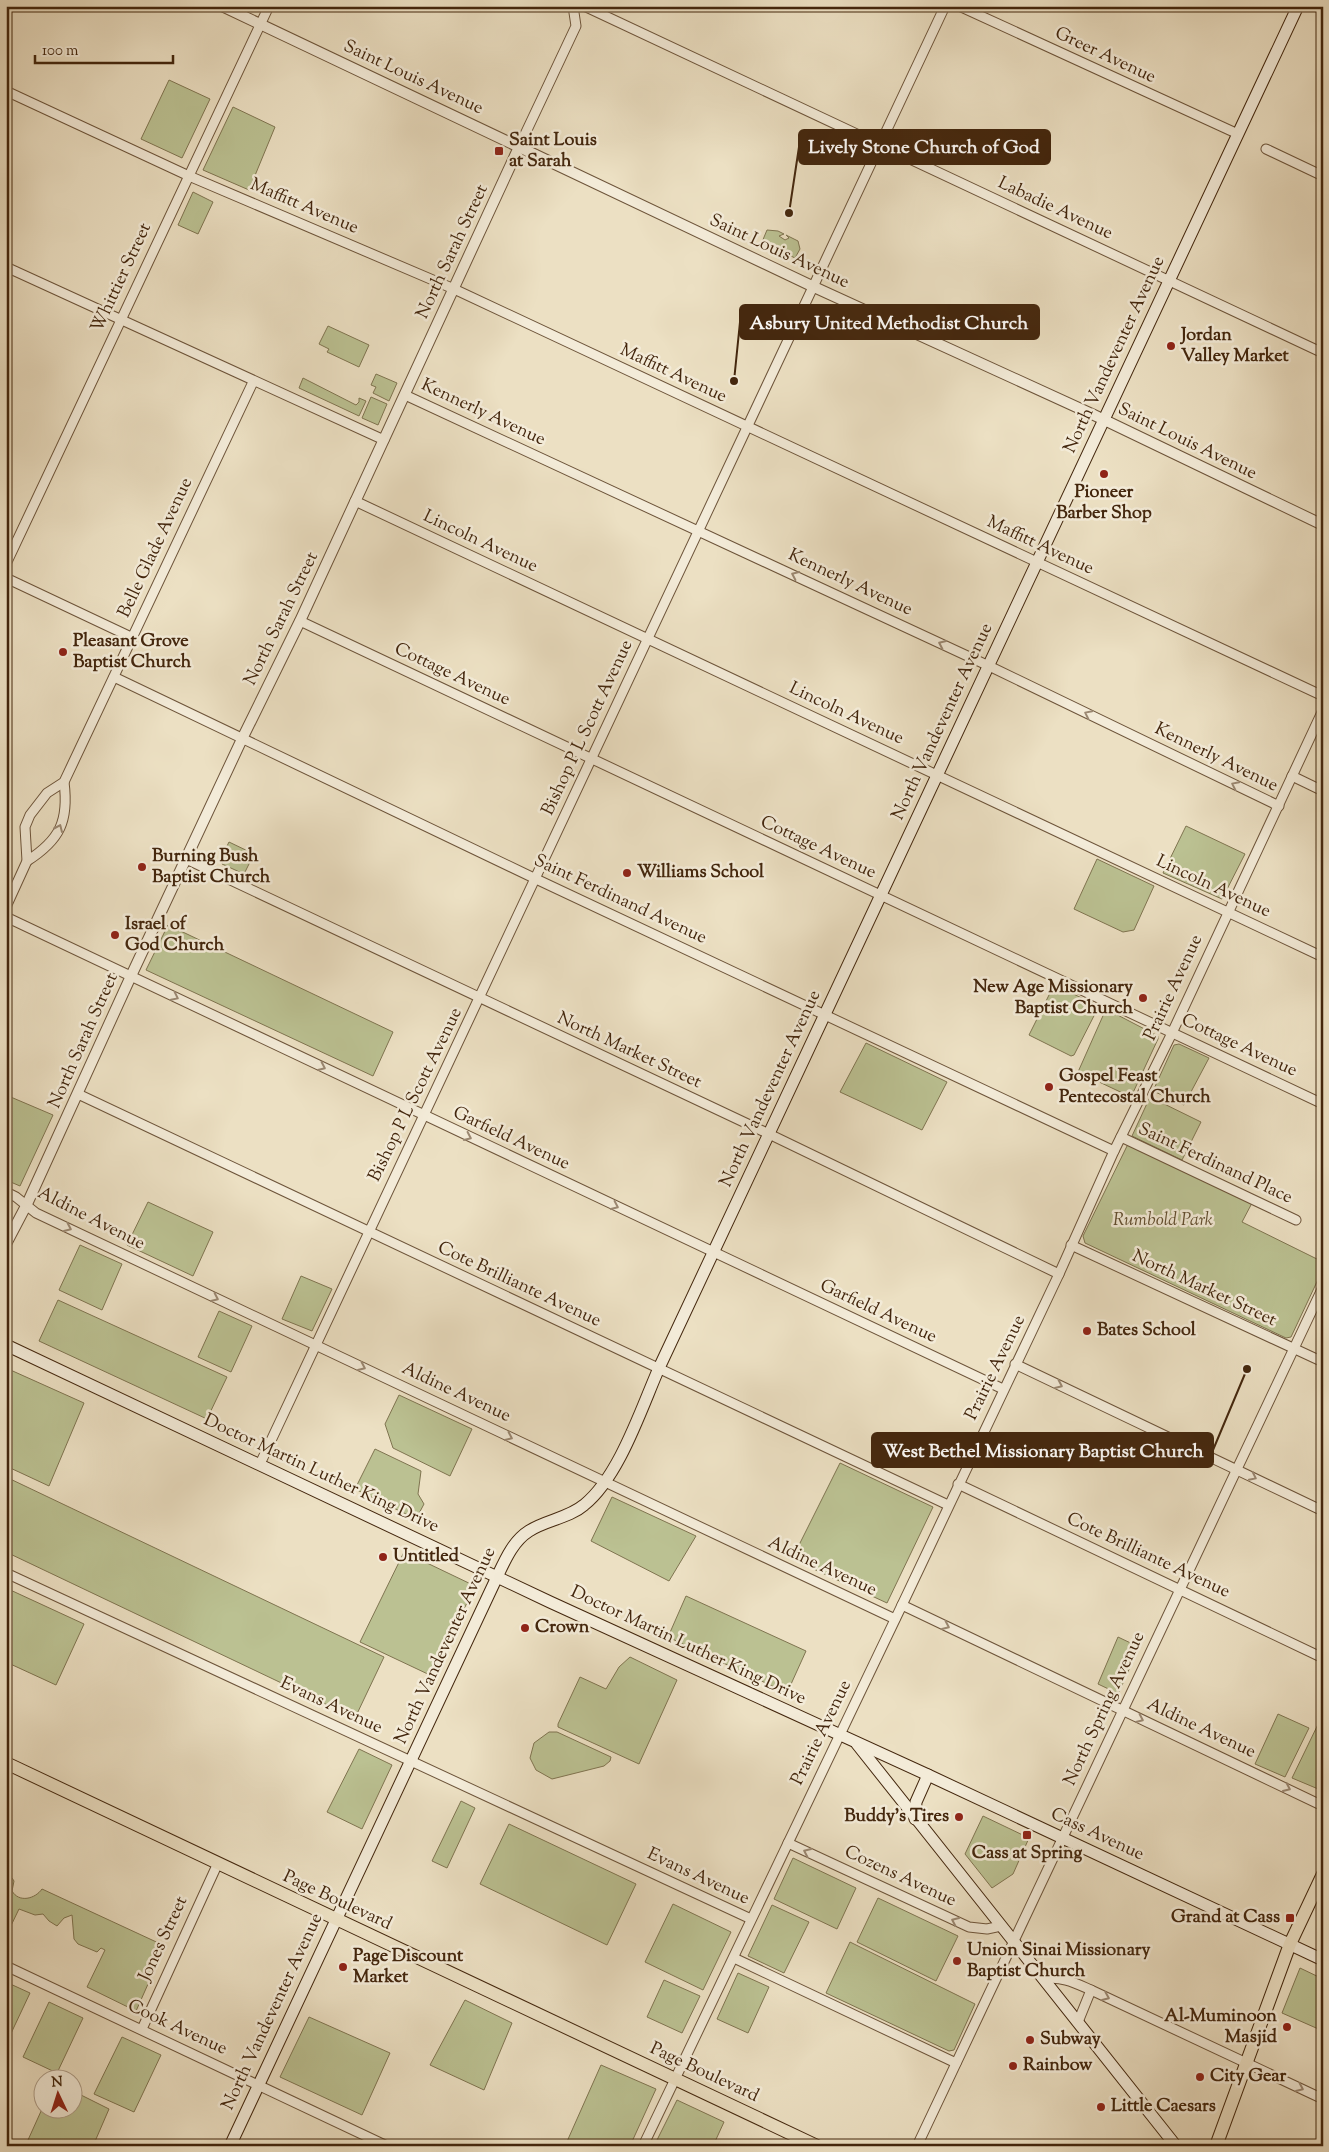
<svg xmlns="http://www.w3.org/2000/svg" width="1329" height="2152" font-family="'Sorts Mill Goudy',serif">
<rect width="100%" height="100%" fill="#ece0c3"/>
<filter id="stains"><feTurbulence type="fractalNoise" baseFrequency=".004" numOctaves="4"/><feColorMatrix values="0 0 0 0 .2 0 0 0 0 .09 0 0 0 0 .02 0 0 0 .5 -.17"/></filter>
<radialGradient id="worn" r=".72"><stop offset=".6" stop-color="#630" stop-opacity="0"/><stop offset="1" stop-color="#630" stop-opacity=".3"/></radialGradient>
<g fill="#bbc192" stroke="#7f7450">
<path d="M169 80 210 99 182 158 141 139Z"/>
<path d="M233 107 275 127 249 190 203 170Z"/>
<path d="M193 192 213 202 198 234 178 225Z"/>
<path d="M767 230 778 231 784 234 779 236 785 240 789 238 786 235 798 241 800 249 795 258 762 242Z"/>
<path d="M328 326 369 345 359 367 327 352 329 349 319 344Z"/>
<path d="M376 374 397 383 389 401 373 393 376 387 371 385Z"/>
<path d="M303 378 356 405 359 402V398L366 401 359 416 299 388Z"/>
<path d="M371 397 387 404 378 425 362 418Z"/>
<path d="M1186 826 1245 854 1222 899 1163 873Z"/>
<path d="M229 842 254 854 244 874 222 864 226 856 223 854Z"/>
<path d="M1097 859 1154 886 1134 930 1123 932 1074 909Z"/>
<path d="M168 925 393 1032 373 1076 146 970Z"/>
<path d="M1054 985 1099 1006 1074 1055 1071 1056 1029 1035Z"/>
<path d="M1106 1009 1158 1036V1039L1131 1097 1078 1072Z"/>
<path d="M866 1043 947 1082 922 1130 840 1092Z"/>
<path d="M1179 1044 1209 1058 1184 1105 1153 1091 1174 1045Z"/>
<path d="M6 1095 53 1115 20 1186 6 1180Z"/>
<path d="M1150 1097 1201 1122 1182 1160 1132 1136Z"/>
<path d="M1128 1144 1252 1203 1242 1222 1323 1262V1269L1291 1337 1286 1338 1085 1243 1083 1236Z"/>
<path d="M148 1202 213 1232 193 1276 127 1245Z"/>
<path d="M80 1245 122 1264 102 1310 59 1290Z"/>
<path d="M301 1276 332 1289 312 1331 282 1319Z"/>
<path d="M58 1300 227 1377 207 1419 39 1341Z"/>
<path d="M219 1311 252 1326 231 1372 198 1357Z"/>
<path d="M6 1368 84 1403 49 1486 6 1466Z"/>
<path d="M399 1395 472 1429 450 1476 393 1448 385 1424Z"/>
<path d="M375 1449 421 1471 418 1494 424 1504 416 1519 355 1489Z"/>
<path d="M840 1463 933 1507 887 1603 792 1559Z"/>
<path d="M6 1477 384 1657 355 1718 6 1552Z"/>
<path d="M612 1497 696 1536 669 1581 591 1541Z"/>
<path d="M404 1552 475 1586 432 1676 360 1642Z"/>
<path d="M6 1588 84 1624 56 1685 6 1662Z"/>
<path d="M686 1596 806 1651 787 1693 668 1637Z"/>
<path d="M1118 1637 1139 1647 1119 1692 1117 1693 1098 1684Z"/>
<path d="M630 1657 677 1680 639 1764 558 1727V1724L580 1677 606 1689 619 1667Z"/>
<path d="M1278 1714 1309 1728 1285 1777 1255 1764Z"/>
<path d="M1323 1714V1791L1292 1778Z"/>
<path d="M549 1732H557L611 1757 610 1761 604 1766 552 1779 536 1770 530 1758 534 1743Z"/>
<path d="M359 1749 392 1765 362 1829 327 1812Z"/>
<path d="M461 1801 475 1808 447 1868 432 1861Z"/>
<path d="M983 1816 1029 1838 1013 1874 992 1888 965 1854Z"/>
<path d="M509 1824 636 1884 607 1945 480 1884Z"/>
<path d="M793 1858 856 1888 837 1929 774 1899Z"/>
<path d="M6 1875 12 1878 14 1881 12 1891C19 1903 35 1899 42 1889L165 1946 136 2011 87 1987 105 1950 101 1948 97 1952 78 1944 74 1939 72 1915 64 1918 57 1926 49 1921 43 1914 35 1915 19 1909 6 1936Z"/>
<path d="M878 1898 958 1936 936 1981 857 1942Z"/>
<path d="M673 1904 731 1932 703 1990 645 1962Z"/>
<path d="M772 1905 809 1922 784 1973 748 1956Z"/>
<path d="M850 1942 975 2004 954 2050 949 2051 826 1993Z"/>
<path d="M1300 1968 1323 1979V2031L1282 2013Z"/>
<path d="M738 1973 769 1987 748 2033 717 2019Z"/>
<path d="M664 1980 700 1996 682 2033 647 2017Z"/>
<path d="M6 1982 30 1993 6 2044Z"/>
<path d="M465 2000 512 2023 484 2090 430 2065Z"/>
<path d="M49 2002 83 2018 57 2073 23 2057Z"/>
<path d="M309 2017 390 2053 362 2115 280 2077Z"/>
<path d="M122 2037 161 2055 134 2112 94 2094Z"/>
<path d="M601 2065 656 2089 630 2146H565Z"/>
<path d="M73 2091 109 2109 93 2146H41L28 2140 42 2109 72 2110Z"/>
<path d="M677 2100 724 2122 713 2146H654Z"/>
</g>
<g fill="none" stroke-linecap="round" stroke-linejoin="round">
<g stroke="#6d543a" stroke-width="11">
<g id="minor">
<path d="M584 6 1323 353"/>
<path d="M959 6 1238 134"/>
<path d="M6 91 189 176 454 289 1323 696"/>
<path d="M519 147 576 26 573 6"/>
<path d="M1266 149 1323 176"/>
<path d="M6 267 384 440"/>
<path d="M405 395 989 666 1279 806"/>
<path d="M355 501 1323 957"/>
<path d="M6 564 269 6"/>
<path d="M6 578 131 637"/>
<path d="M300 621 1323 1104"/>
<path d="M114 677 536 879 1114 1151"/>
<path d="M1292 776 1323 791"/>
<path d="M186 859 769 1134 1059 1274"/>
<path d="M27 861C60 840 69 821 64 782"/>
<path d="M6 907 27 861 25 827 30 815 47 793 64 782 253 382"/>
<path d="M6 917 1003 1389"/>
<path d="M78 1094 948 1505"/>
<path d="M1121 1137 1296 1220"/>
<path d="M6 1192 16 1197 36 1213 895 1619"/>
<path d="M1071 1245 1323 1362"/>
<path d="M1015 1364 1323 1511"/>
<path d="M260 1464 945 6"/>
<path d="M958 1484 1323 1658"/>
<path d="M6 1573 751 1919"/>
<path d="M902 1605 1323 1806"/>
<path d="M788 1843 969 1927 987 1929 1001 1926"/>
<path d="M734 1958 956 2063"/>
<path d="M6 1966 387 2146"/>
<path d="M1044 1979C1062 1976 1075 1983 1091 1990L1323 2099"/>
<path d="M1078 2022 1091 1990"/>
<path d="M142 2029 218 1863"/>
<path d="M6 2144 11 2146"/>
<path d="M643 2146 902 1605 1059 1274 1114 1151 1172 1033 1323 710"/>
<path d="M917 2146 1323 1287"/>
</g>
</g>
<g stroke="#6d543a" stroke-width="12">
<g id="tertiary">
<path d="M222 6 814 287 1094 415 1323 525"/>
<path d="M6 1244 27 1204 131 976 242 739 300 621 519 147"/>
</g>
</g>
<g stroke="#43260d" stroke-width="13">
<g id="secondary">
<path d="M6 1345 550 1602 928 1775 1323 1960"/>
<path d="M857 1744 1176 2146"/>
<path d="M915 1819 916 1802 928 1775"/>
<path d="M230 2146 497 1577C505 1560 513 1541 529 1531 546 1520 569 1518 584 1505 619 1477 641 1409 659 1368L1298 6"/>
</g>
</g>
<g stroke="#43260d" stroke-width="14">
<g id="primary">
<path d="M6 1763 817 2146"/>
<path d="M1216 2146 1290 1944 1323 1874"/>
</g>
</g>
<use href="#minor" stroke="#f3ebd8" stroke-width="9"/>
<use href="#tertiary" stroke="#f3ebd8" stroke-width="10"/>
<use href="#secondary" stroke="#f3ebd8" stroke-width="11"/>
<use href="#primary" stroke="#ece0c3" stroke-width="12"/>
</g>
<defs><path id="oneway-chevron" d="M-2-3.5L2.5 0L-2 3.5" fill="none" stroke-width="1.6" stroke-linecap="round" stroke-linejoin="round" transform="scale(1.25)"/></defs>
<g stroke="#9b8872">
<use href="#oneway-chevron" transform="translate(795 575) rotate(-155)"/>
<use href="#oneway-chevron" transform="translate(942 644) rotate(-155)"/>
<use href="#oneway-chevron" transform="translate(1088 714) rotate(-154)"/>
<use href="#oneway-chevron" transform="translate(1235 785) rotate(-154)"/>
<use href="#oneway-chevron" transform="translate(59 828) rotate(-66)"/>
<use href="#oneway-chevron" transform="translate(175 997) rotate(26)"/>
<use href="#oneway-chevron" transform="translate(322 1067) rotate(25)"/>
<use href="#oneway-chevron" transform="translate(468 1137) rotate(25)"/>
<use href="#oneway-chevron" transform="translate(615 1206) rotate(25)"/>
<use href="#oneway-chevron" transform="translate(68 1228) rotate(25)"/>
<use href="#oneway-chevron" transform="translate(215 1298) rotate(25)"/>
<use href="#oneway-chevron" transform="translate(362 1367) rotate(25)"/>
<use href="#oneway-chevron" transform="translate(1059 1385) rotate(25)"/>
<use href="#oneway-chevron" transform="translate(509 1437) rotate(25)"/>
<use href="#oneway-chevron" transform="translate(1253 1477) rotate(26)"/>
<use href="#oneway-chevron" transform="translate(946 1626) rotate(25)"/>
<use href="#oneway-chevron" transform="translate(1140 1719) rotate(25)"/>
<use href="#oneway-chevron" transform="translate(1287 1788) rotate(25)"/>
<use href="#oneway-chevron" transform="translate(807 1852) rotate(-155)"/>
<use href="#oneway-chevron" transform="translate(955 1921) rotate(-155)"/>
<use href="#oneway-chevron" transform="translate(1106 1997) rotate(23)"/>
<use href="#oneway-chevron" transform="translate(1300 2088) rotate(25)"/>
</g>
<g fill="#8f2418" stroke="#f3ebd8" stroke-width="2">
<rect x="494" y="146" width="10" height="10" rx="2.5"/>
<circle cx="1171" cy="346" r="5"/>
<circle cx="1104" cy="474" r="5"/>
<circle cx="63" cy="652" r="5"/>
<circle cx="142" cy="867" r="5"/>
<circle cx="627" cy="873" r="5"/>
<circle cx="115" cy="935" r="5"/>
<circle cx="1143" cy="998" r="5"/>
<circle cx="1049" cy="1087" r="5"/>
<circle cx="1087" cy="1331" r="5"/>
<circle cx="383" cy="1557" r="5"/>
<circle cx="525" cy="1628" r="5"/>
<circle cx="959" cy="1817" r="5"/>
<rect x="1022" y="1830" width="10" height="10" rx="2.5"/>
<rect x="1285" y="1913" width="10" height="10" rx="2.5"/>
<circle cx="957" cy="1961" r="5"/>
<circle cx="343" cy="1967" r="5"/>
<circle cx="1287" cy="2027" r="5"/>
<circle cx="1030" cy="2040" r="5"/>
<circle cx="1013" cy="2066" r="5"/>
<circle cx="1200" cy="2077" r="5"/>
<circle cx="1101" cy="2107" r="5"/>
</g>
<g text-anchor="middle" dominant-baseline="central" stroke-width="5" stroke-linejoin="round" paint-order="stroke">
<g font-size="18" fill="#43260d" stroke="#f3ebd8">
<text transform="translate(1105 56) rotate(25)">Greer Avenue</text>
<text transform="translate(413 78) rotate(25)">Saint Louis Avenue</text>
<text transform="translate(304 207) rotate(23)">Maffitt Avenue</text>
<text transform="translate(1055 209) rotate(25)">Labadie Avenue</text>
<text transform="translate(453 252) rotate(-65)">North Sarah Street</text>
<text transform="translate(779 252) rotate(25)">Saint Louis Avenue</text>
<text transform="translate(122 278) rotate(-65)">Whittier Street</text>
<text transform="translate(1115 355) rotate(-65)">North Vandeventer Avenue</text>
<text transform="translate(673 374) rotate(25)">Maffitt Avenue</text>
<text transform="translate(483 413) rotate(25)">Kennerly Avenue</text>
<text transform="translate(1187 442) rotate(26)">Saint Louis Avenue</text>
<text transform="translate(480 542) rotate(25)">Lincoln Avenue</text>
<text transform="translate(1040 546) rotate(25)">Maffitt Avenue</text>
<text transform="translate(156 548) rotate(-65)">Belle Glade Avenue</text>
<text transform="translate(850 583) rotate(25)">Kennerly Avenue</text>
<text transform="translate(282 619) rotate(-64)">North Sarah Street</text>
<text transform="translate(452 675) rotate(25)">Cottage Avenue</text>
<text transform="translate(846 714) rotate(25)">Lincoln Avenue</text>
<text transform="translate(943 722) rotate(-65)">North Vandeventer Avenue</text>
<text transform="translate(588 728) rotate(-65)">Bishop P L Scott Avenue</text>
<text transform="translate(1216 758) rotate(26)">Kennerly Avenue</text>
<text transform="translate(818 848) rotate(25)">Cottage Avenue</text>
<text transform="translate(1213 887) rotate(25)">Lincoln Avenue</text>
<text transform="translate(620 900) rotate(25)">Saint Ferdinand Avenue</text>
<text transform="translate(1174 988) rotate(-65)">Prairie Avenue</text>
<text transform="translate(84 1041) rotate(-66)">North Sarah Street</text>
<text transform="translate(1239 1046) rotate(25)">Cottage Avenue</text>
<text transform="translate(629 1051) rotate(25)">North Market Street</text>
<text transform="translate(771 1089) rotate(-65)">North Vandeventer Avenue</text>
<text transform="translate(416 1095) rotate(-64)">Bishop P L Scott Avenue</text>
<text transform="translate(511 1139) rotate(25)">Garfield Avenue</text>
<text transform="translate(1215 1164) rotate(25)">Saint Ferdinand Place</text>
<text transform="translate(91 1219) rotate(27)">Aldine Avenue</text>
<text transform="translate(519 1285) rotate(25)">Cote Brilliante Avenue</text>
<text transform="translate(1204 1289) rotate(25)">North Market Street</text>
<text transform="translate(878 1312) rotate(25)">Garfield Avenue</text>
<text transform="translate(996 1368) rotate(-64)">Prairie Avenue</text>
<text transform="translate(456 1393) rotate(25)">Aldine Avenue</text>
<text transform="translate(321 1474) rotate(25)">Doctor Martin Luther King Drive</text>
<text transform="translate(1148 1556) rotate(25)">Cote Brilliante Avenue</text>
<text transform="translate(822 1567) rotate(25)">Aldine Avenue</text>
<text transform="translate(446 1646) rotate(-65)">North Vandeventer Avenue</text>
<text transform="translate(688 1646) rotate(25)">Doctor Martin Luther King Drive</text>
<text transform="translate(331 1706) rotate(25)">Evans Avenue</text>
<text transform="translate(1105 1709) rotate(-65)">North Spring Avenue</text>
<text transform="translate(1201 1729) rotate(25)">Aldine Avenue</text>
<text transform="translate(822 1733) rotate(-64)">Prairie Avenue</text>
<text transform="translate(1097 1835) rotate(25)">Cass Avenue</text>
<text transform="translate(698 1877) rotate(25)">Evans Avenue</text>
<text transform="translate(900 1877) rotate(25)">Cozens Avenue</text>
<text transform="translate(337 1901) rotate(25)">Page Boulevard</text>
<text transform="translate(164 1939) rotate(-65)">Jones Street</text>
<text transform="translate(273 2012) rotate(-65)">North Vandeventer Avenue</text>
<text transform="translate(177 2028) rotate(25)">Cook Avenue</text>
<text transform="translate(704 2073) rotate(25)">Page Boulevard</text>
</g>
<g font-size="18" font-weight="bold" fill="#43260d" stroke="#f3ebd8" text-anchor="start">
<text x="509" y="141">Saint Louis<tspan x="509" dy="21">at Sarah</tspan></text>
<text x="1181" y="336">Jordan<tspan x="1181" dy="21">Valley Market</tspan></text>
<text x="1104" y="493" text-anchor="middle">Pioneer<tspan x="1104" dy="21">Barber Shop</tspan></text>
<text x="73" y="642">Pleasant Grove<tspan x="73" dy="21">Baptist Church</tspan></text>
<text x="152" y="857">Burning Bush<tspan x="152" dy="21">Baptist Church</tspan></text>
<text x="637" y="873">Williams School</text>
<text x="125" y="925">Israel of<tspan x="125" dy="21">God Church</tspan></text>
<text x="1133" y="988" text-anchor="end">New Age Missionary<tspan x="1133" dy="21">Baptist Church</tspan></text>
<text x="1059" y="1077">Gospel Feast<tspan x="1059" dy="21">Pentecostal Church</tspan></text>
<text x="1097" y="1331">Bates School</text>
<text x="393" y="1557">Untitled</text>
<text x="535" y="1628">Crown</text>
<text x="949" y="1817" text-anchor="end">Buddy's Tires</text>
<text x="1027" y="1854" text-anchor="middle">Cass at Spring</text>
<text x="1280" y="1918" text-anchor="end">Grand at Cass</text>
<text x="967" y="1951">Union Sinai Missionary<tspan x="967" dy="21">Baptist Church</tspan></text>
<text x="353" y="1957">Page Discount<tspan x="353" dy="21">Market</tspan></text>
<text x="1277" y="2017" text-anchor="end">Al-Muminoon<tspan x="1277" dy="21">Masjid</tspan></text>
<text x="1040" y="2040">Subway</text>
<text x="1023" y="2066">Rainbow</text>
<text x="1210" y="2077">City Gear</text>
<text x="1111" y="2107">Little Caesars</text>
</g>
<g font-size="18" font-style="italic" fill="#614d2e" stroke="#f3ebd8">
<text x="1163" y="1221">Rumbold Park</text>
</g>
</g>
<path fill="none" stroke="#43260d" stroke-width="2" d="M789 213L799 147M734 381L740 322M1247 1369L1213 1450"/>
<g fill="#43260d" stroke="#f3ebd8" stroke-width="2">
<circle cx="789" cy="213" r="5"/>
<circle cx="734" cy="381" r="5"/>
<circle cx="1247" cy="1369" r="5"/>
</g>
<g fill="#43260d" stroke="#43260d" stroke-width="2">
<rect x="799" y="130" width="251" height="34" rx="5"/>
<rect x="740" y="305" width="299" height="34" rx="5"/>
<rect x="872" y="1433" width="341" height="34" rx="5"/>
</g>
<g font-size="19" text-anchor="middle" font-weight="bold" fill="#fff">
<text x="924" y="153">Lively Stone Church of God</text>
<text x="889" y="329">Asbury United Methodist Church</text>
<text x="1043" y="1457">West Bethel Missionary Baptist Church</text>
</g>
<rect width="1329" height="2152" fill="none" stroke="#ece0c3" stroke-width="25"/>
<rect x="8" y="8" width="1314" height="2137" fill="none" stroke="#43260d" stroke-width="2.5"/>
<rect x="12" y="12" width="1304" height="2127" fill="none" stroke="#43260d"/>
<g transform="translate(58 2094) rotate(356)"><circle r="24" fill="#f3ebd8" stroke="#ad9c87"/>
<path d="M0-4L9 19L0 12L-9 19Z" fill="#8f2418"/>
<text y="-8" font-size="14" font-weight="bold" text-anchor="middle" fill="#43260d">N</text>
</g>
<path d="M35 55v8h138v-8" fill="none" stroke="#43260d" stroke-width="2.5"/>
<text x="42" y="55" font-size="15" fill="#43260d" stroke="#f3ebd8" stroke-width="4" paint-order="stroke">100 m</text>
<rect width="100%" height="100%" filter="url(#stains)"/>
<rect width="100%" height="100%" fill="url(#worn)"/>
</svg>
